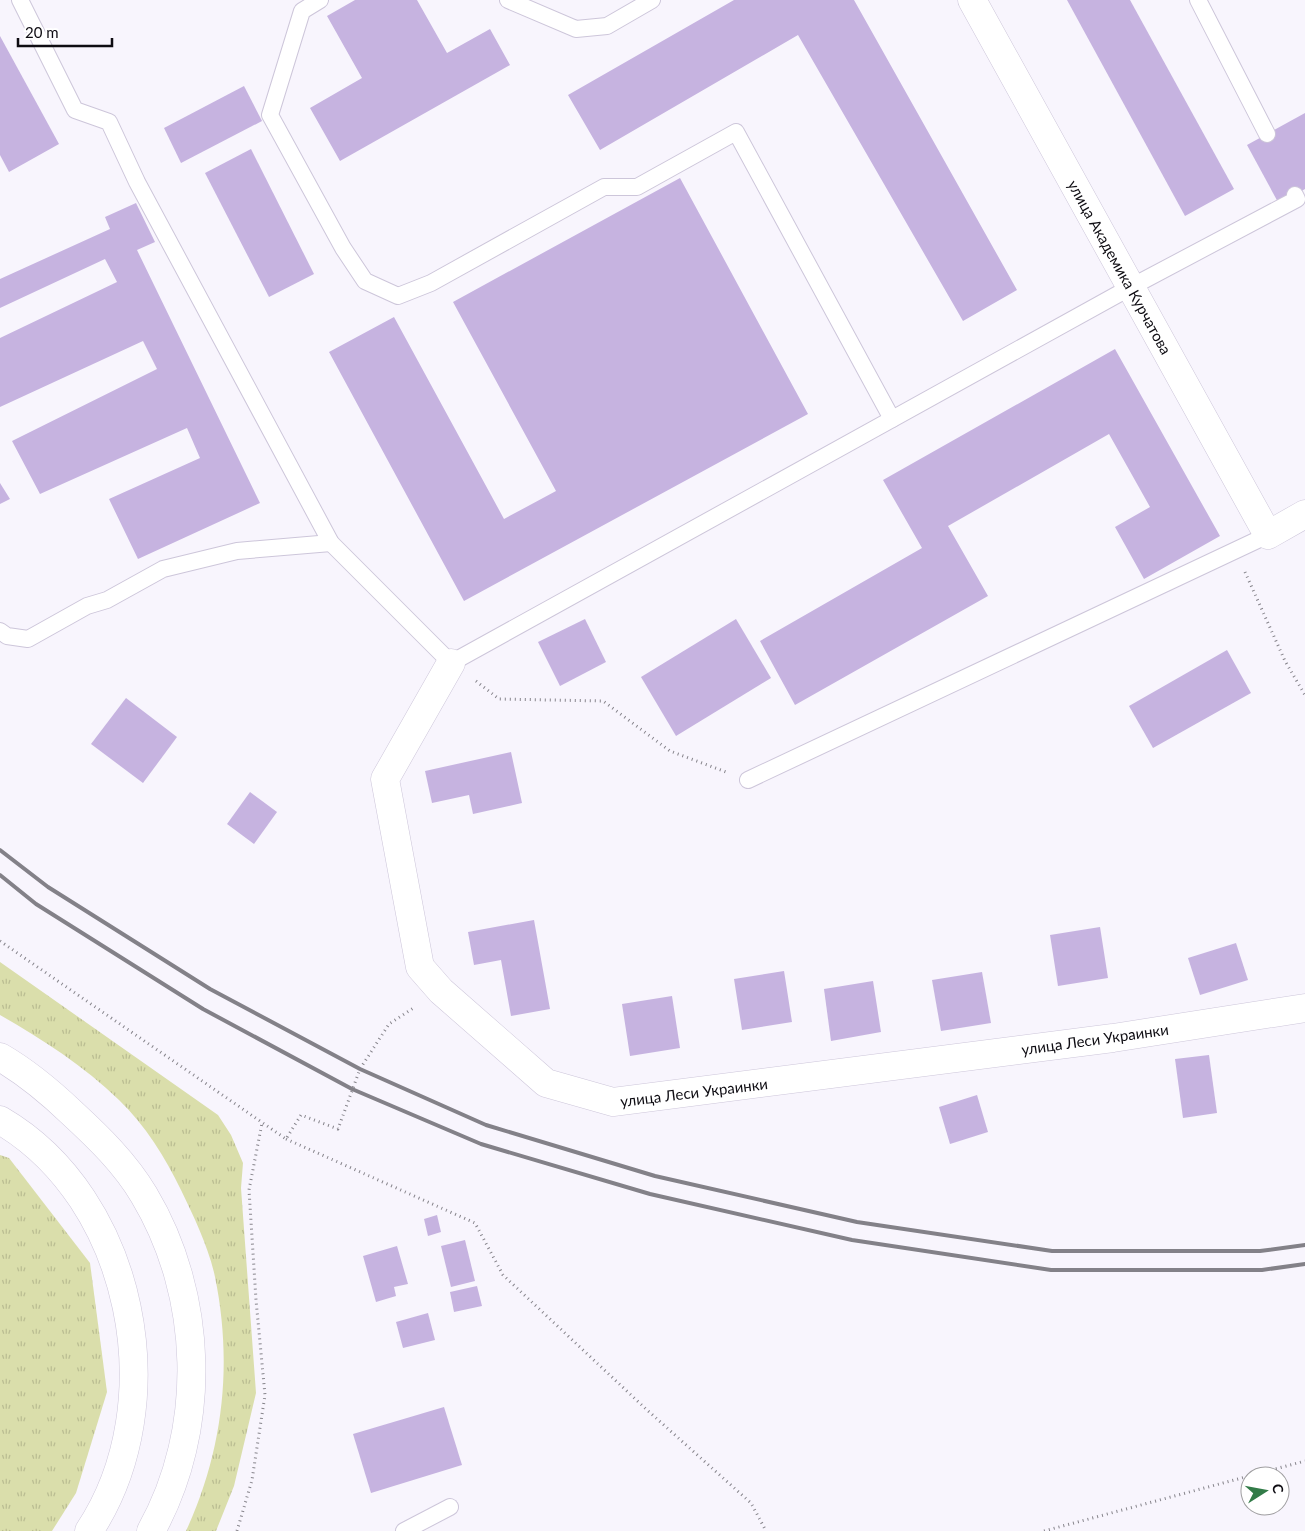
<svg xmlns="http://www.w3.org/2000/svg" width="1305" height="1531" font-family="Lato,sans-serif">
<defs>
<pattern id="grass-tufts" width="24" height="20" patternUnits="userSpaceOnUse" patternTransform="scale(1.25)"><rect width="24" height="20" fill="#dadeab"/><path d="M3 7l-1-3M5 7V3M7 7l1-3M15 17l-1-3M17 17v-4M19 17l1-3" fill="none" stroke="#babd92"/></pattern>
</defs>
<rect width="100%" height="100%" fill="#f8f5fd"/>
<g fill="url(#grass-tufts)">
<path d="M0 962 218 1115 231 1135 243 1163 241 1188 256 1393 234 1486 216 1531H186C223 1451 233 1364 215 1277 209 1248 194 1217 181 1190 165 1157 146 1126 119 1100 84 1066 42 1039 0 1015Z"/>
<path d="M0 1155 9 1158 90 1263 107 1392 76 1493 52 1531H0Z"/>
</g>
<g fill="#c6b3e0">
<path d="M355 0H417L447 53 490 29 510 65 340 161 310 108 362 78 327 16Z"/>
<path d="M734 0H854L1017 290 963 321 798 35 600 150 568 95Z"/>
<path d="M1067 0H1130L1234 189 1185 216Z"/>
<path d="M0 36 59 144 9 172 0 155Z"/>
<path d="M244 86 262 121 181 163 164 128Z"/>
<path d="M1305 113V189L1279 204 1247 145Z"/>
<path d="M251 149 314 274 269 297 205 173Z"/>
<path d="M680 178 808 414 464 601 329 352 394 317 504 519 556 491 453 302Z"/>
<path d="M136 203 155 242 137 250 260 503 138 559 109 499 200 458 187 428 40 494 12 441 157 369 143 341 0 407V338L117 282 105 259 0 308V279L110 229 105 217Z"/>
<path d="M1115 349 1220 536 1144 579 1115 527 1150 507 1109 434 948 526 988 596 795 705 760 641 922 548 883 480Z"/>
<path d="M0 483 10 499 0 504Z"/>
<path d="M585 619 606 662 560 686 538 642Z"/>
<path d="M736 619 771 678 676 736 641 677Z"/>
<path d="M1227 650 1251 693 1153 748 1129 706Z"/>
<path d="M126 698 177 737 143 783 91 744Z"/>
<path d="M511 752 522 803 473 814 469 795 432 803 425 771Z"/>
<path d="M250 792 277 812 254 844 227 824Z"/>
<path d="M534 920 550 1009 511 1016 501 960 474 965 468 932Z"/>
<path d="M1100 927 1108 978 1058 986 1050 935Z"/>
<path d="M1236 943 1248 980 1200 995 1188 958Z"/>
<path d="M784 971 792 1022 742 1030 734 979Z"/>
<path d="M982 972 991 1023 941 1031 932 980Z"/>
<path d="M873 981 881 1032 831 1041 824 989Z"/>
<path d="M672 996 680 1048 630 1056 622 1004Z"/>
<path d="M1209 1055 1217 1113 1183 1118 1175 1059Z"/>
<path d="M977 1095 988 1132 950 1144 939 1107Z"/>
<path d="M437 1215 441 1232 428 1236 424 1219Z"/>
<path d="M465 1240 475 1281 451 1287 441 1246Z"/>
<path d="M397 1246 408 1284 394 1287 396 1296 376 1302 363 1256Z"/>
<path d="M477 1286 482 1306 454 1312 450 1292Z"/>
<path d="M428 1313 435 1340 403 1348 396 1322Z"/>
<path d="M444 1407 462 1465 371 1493 353 1434Z"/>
</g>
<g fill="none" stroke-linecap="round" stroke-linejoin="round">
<g stroke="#cdc6da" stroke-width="18">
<g id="service">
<path d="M20 0 75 110 109 122 137 182 331 543 451 663 1131 287 1297 199 1295 195"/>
<path d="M320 0 302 11 270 115 343 248 365 281 398 296 431 283 604 187H637L736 132 892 419"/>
<path d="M508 0 576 29 607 26 652 0"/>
<path d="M1198 0 1267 134"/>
<path d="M0 631 7 636 28 639 87 606 107 600 163 569 237 551 331 543"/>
<path d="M748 780 1268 535"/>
<path d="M404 1531 450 1507"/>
</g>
</g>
<g stroke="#cdc6da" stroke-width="29">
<g id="minor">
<path d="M972 0 1268 535 1305 514"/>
<path d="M451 663 385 779 420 967 441 991 546 1083 613 1102 1113 1038 1305 1008"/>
</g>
</g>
<g stroke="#cdc6da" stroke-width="29">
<g id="secondary">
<path d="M0 1057C26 1072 50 1092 72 1113 98 1137 125 1163 144 1195 204 1295 208 1429 151 1531"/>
<path d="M0 1120C134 1198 174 1403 89 1531"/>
</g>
</g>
<g stroke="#86848b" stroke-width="3" stroke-dasharray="1 4" stroke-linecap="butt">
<path d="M1245 572 1285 661 1305 695"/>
<path d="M476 681 499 699 603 701 670 751 726 772"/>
<path d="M0 941 286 1139 301 1115 338 1129 360 1069 389 1024 415 1007"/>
<path d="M286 1139 475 1223 503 1275 646 1409 751 1503 766 1531"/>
<path d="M237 1531 252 1480 265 1395 256 1300 249 1190 262 1123"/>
<path d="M1044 1531 1305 1461"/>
</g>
<use href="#service" stroke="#fff" stroke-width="16"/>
<use href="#minor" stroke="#fff" stroke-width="28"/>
<use href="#secondary" stroke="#fff" stroke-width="28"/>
<g stroke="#838188" stroke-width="4">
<path d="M0 850 48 887 210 989 360 1069 486 1125 655 1176 857 1222 1052 1251H1260L1305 1245"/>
<path d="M0 875 36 904 203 1009 352 1089 481 1144 650 1194 852 1240 1051 1270H1262L1305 1264"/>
</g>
</g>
<g text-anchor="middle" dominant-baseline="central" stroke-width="4" stroke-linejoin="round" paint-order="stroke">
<g font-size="15" fill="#0e0c12" stroke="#fff">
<text transform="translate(1120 267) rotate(61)">улица Академика Курчатова</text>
<text transform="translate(1095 1039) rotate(-8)">улица Леси Украинки</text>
<text transform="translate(694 1092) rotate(-7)">улица Леси Украинки</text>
</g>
</g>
<g transform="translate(1265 1491) rotate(79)"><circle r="24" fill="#ffffff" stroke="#9f9ea0"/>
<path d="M0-4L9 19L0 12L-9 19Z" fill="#327b48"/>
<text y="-8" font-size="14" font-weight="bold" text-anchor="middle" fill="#0e0c12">С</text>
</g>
<path d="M18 38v8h94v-8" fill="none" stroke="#0e0c12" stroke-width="2.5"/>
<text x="25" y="38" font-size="15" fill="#0e0c12" stroke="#ffffff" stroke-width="4" paint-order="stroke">20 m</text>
</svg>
